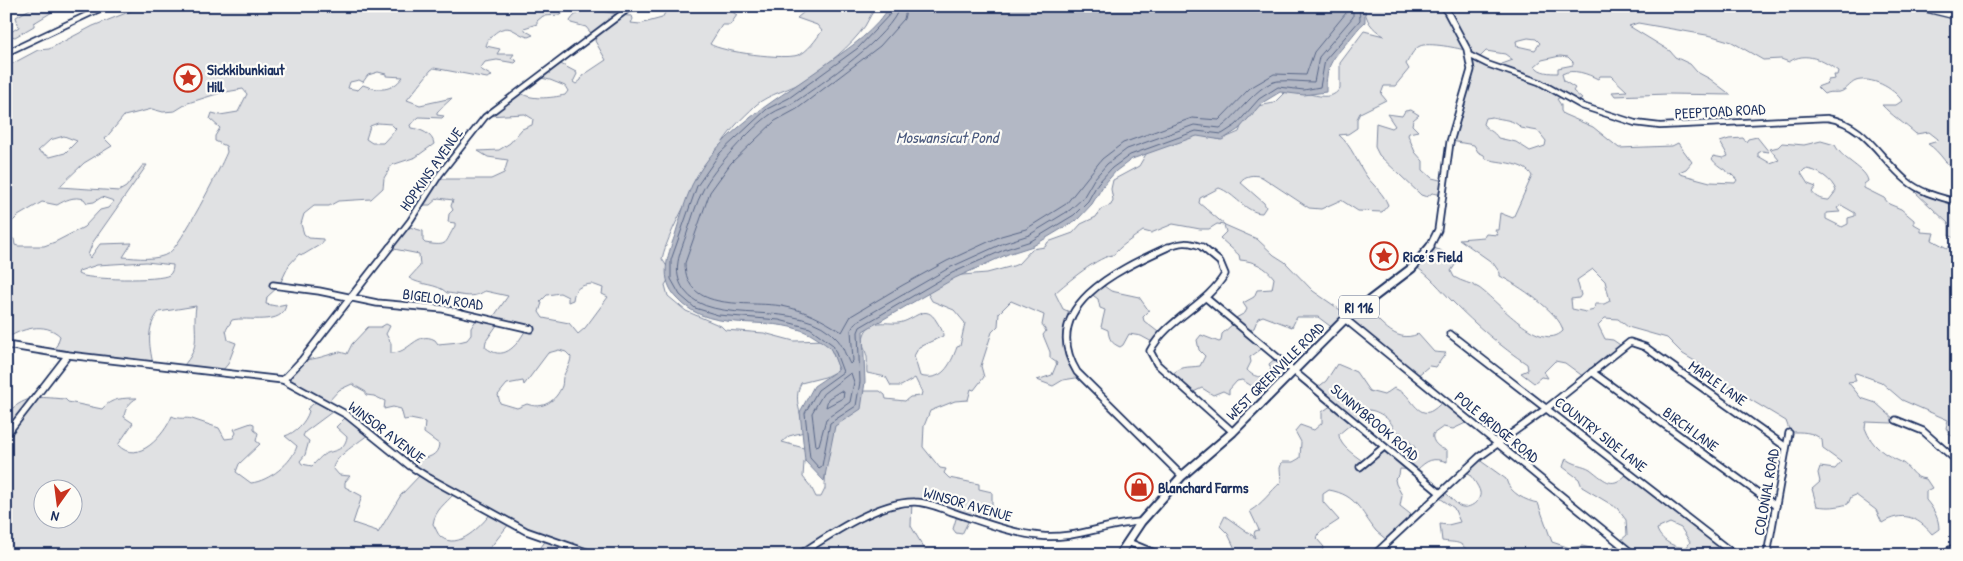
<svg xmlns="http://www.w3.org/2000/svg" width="1963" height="561" font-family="'Patrick Hand',sans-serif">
<rect width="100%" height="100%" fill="#fdfcf7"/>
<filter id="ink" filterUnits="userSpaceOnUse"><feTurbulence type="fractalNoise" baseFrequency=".02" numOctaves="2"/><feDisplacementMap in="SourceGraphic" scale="10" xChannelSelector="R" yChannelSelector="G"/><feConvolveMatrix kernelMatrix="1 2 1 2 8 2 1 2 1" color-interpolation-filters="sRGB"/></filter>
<g filter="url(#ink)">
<g fill="#e0e1e3" stroke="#7e88a0" fill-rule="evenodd">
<path d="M35 6H62L34 23V26L15 37 6 35 19 27 16 17Z"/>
<path d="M144 6H568V8L561 15 543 16 537 21V24L524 28 526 31 533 35 528 37C522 36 516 31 511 29 501 25 488 37 486 46L500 49 497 54H514L511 58 517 61 515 63 497 60 485 62 480 69 492 76 487 78 434 68 431 70 407 100 420 105 452 98 437 112V115L444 116 442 118 419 117 410 125 411 128C420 129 433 134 434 144L416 157 392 165 384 178 383 188 371 199 338 201 329 206H314L304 214 301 224 304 234 309 238 323 239V243L303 255 299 254 289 265 279 286 267 297 266 304 276 306 286 304C284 327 247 316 232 320L226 330 228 340 236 343 228 364 222 371 182 367C203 346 192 333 196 306L159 312C146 327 149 345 153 364L50 353 57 345 60 336C45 321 20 329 6 339V238L14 239 15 245 18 246H44L55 242 84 227 100 210 108 208 114 201 102 197 94 202 87 203 84 199C73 196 66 200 57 205L42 202 18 216 6 228V67L38 50 49 49 93 26ZM378 72 386 74V76L403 77C391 92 379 91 363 85L358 90 348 88 350 82 359 80 363 82 368 75ZM243 89 247 94 238 112 220 115 212 113 210 119 220 128 215 136V141L226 146 227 152C219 171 181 245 169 253 157 261 137 258 123 257L132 243 100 244 90 258 88 255 93 242 147 165H143L126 187 119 191 59 187 84 163 112 146 105 139 124 116 152 109 163 112 175 111 188 103 220 93ZM378 123 391 124 396 129 383 143H372L366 139 370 126ZM64 136 77 141 65 153 50 157 38 151 50 140ZM146 262 173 265C173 269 172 273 169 275 161 281 86 280 78 274L79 271 97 265Z"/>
<path d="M669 6H735L731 11 737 15 730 25H722L710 44C721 52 785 60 798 55 807 53 817 38 822 31L817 25 797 18 811 6 819 9 823 6H877C872 12 869 19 865 26 850 47 828 64 807 79 793 89 768 94 756 105 749 112 741 119 735 126 714 150 668 229 662 259L672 274 665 285 668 296 686 311 721 326 725 330 764 333 794 341 827 340 838 366 837 371 825 377 801 383C792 402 803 414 804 432L789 436 782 442 811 450 804 462 803 477 811 487 816 497H821L825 489 826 437 848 405 863 391H880L885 395 886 399 905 401 910 397 921 396 922 392 915 378 901 386H891L886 377 867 373C866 368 868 362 867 357 865 348 861 344 864 335 870 318 886 324 898 323 915 321 925 301 937 322 940 327 943 330 943 336L919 347 914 356 920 376C942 382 950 366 957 347L960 346 965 323 954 310 932 301 927 292 950 276 987 273 1013 266 1018 264 1032 249 1045 247 1048 242 1073 233 1081 224 1096 217 1101 209 1111 205 1113 200 1111 189 1113 180 1139 166 1149 149 1173 137 1206 135 1220 140 1239 132 1243 121 1252 116 1258 106 1274 103 1287 90C1303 89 1330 106 1340 88V63L1364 31 1384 36C1371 28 1366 21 1364 6H1957V173C1947 167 1941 152 1928 144L1938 141V139L1929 132 1916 134C1905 124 1891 115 1882 105H1896L1902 101C1894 88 1871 76 1856 81 1850 83 1845 92 1839 92 1833 93 1830 91 1824 94L1817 87 1828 83V80L1835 79 1834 75H1837L1838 71C1824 61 1806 50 1789 62L1781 59 1763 60 1732 42 1712 36 1638 23 1629 26 1670 51 1675 57 1690 64 1697 72 1710 79 1731 95 1668 94 1615 96 1612 92 1627 91 1611 76H1600L1598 79C1588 74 1573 68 1562 74L1564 81 1575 88 1573 91 1582 99 1577 103 1563 96 1557 99 1561 105V111L1563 114 1593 127 1619 148 1672 146 1678 143 1692 162 1686 169 1679 172 1680 174 1710 182 1735 183 1737 180C1730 171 1718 168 1712 159L1713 156 1723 158 1728 156 1720 142 1729 139 1743 138 1746 142 1748 139 1757 137 1769 152 1762 151 1758 153V156L1770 163 1779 160 1770 149 1778 147 1782 143 1804 145 1821 141 1835 145C1843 161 1866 168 1868 181L1864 184V188L1884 198 1889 204 1901 209 1914 220V224L1921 228V232L1934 233 1932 240 1947 248 1954 243V238L1949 235V224L1915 192 1921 189 1957 202V438L1950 435 1946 428 1948 420 1902 400 1881 382 1856 373 1854 374 1856 381 1848 382 1861 398 1876 403 1895 420 1892 423 1866 422 1865 428C1872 447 1884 454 1901 462 1911 467 1911 478 1926 479L1932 488 1926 491V500C1933 508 1939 518 1939 529L1932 534C1917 516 1902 511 1882 523L1876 510 1856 495 1851 497 1848 504C1836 507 1829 508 1817 506L1812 489 1820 482 1818 473 1820 467 1835 469 1841 462 1823 449 1822 440C1813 431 1801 432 1790 432L1786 421 1719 381 1698 363 1683 354 1667 338 1628 327 1618 319 1605 318 1598 325 1605 339 1613 340 1623 347 1584 377 1565 363 1555 361 1544 372 1548 378 1541 377 1534 383 1521 373 1528 370 1527 364C1501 347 1476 325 1453 302 1441 290 1429 274 1414 266L1430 247 1440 250 1457 262 1451 271 1454 277C1462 282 1471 283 1479 288 1498 301 1540 354 1563 331 1561 313 1516 284 1500 276V273L1493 263 1459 239 1484 237 1486 234 1498 235 1495 230H1498L1500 213 1513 218 1532 176C1525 162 1500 163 1486 159L1484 155 1478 152 1474 145 1451 141 1470 78 1468 51C1459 48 1428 42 1420 46 1414 48 1409 59 1406 64L1409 69 1395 86H1384L1381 94 1386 100 1360 113 1357 119V128L1348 134 1339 135C1352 146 1357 163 1367 177 1375 187 1383 193 1388 205L1382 212 1358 211 1341 200 1321 209 1309 208 1262 177C1254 174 1245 175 1240 182L1264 203 1266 207 1262 213C1246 213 1234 193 1219 188L1200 198 1199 203 1225 225 1257 239 1274 255 1285 262 1313 291 1349 316 1362 306C1380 318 1393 345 1418 334L1434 352 1446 353 1436 367 1429 366 1417 376 1345 320 1334 329 1318 317H1297L1292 327 1263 316 1258 318 1254 328 1247 332 1263 348 1250 357 1251 362 1247 370C1254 378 1265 380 1271 369L1269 364 1276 358 1294 371 1268 396 1242 380 1237 381 1229 390V394L1223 391 1213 395 1202 388 1189 394 1171 375C1183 365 1186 368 1200 366L1205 356 1199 350 1197 340 1201 335 1219 342 1221 341 1222 334 1234 323 1232 320 1245 313 1247 309 1243 303 1254 297 1257 290 1272 289 1274 278C1266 267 1254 261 1240 260L1239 255 1220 238 1226 232 1224 225 1217 224 1209 229H1200L1173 224 1151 233 1143 231C1136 236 1116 249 1114 255 1100 255 1066 283 1055 293L1063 309 1072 313C1068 340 1061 355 1082 377L1063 380 1053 386 1037 380 1052 375 1057 363 1050 358V352L1043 335 1046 331 1042 325 1044 315 1011 301 999 313 998 326 992 332 981 366 984 377 974 390 971 389 968 400 955 401 930 411 924 426 923 447 940 468 946 469 944 473 949 478 979 484V489L992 492V508L988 520 971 516 962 534 956 533 953 529 958 512 912 501 911 526 928 555H540L539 550 546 540 509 524 490 548 489 555H6V413C30 394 36 397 65 399L68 402 102 409C111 398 123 398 137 398 130 402 125 408 124 417L133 423 118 445C138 466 165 434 172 416 179 420 186 417 192 419 201 422 210 425 219 428L225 439 233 438 236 433 234 429 251 423 254 424V430L258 433 256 441 260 444 239 464 236 472 251 483C269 481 292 463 297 446L285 436C295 433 306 422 309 411L307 409 318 400 284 380 302 359C315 361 328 354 340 352L347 354 352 344 368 327H381L386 324 390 326 386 334 391 343V353C409 354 417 330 435 340L438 344 459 342 467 340 471 335V328L478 317 492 319 508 296 485 291C471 300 461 294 447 293 437 283 421 286 409 278L420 266 419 254 389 248 406 226 423 231V241L425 243C450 247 444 243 455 226V223L448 222 449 214 453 210 451 206 453 200 438 198 430 205H421L437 179H491L504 173 508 160 488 157 478 151 499 150 510 143 522 129 532 125 533 119 525 114 486 116 518 91C529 101 551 98 565 95L568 91 565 86 550 80 537 77 557 62 576 72 577 74 573 82 576 84 581 80 582 76 606 60 595 41 597 35 590 32 586 27 571 23 570 21C583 0 611 16 632 16L633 19 631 23 640 24 662 18ZM1528 38 1536 39 1540 43 1535 50 1517 46 1516 41ZM1486 51 1505 54 1513 60 1502 64 1499 68 1478 59ZM1560 56 1568 57 1573 62V65L1558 68V73C1550 73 1540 73 1535 66L1542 60ZM1492 117C1503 120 1514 119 1521 128L1538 131 1546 141 1545 146 1530 151 1516 142 1498 138C1494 131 1487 130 1483 124L1485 118ZM1805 169C1817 169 1833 180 1836 191L1829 200C1822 200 1816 198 1812 192L1816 187 1808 184 1801 173ZM1841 205 1855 213V216L1848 218V224L1842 227 1826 219V213L1840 212 1837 208ZM1593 269 1605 281 1610 301 1604 304H1595L1594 310 1586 312 1572 309 1571 299 1579 298 1581 295 1577 280ZM592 284 603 288 602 294 608 297 585 328 578 334 569 323 543 318 539 312 542 303 540 302 547 295 560 293 568 297V302L573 300C574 288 581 285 592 284ZM499 322 525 331C516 347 503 362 485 347L486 341ZM559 350 566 352 571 357C570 365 567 368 564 375 562 377 563 383 562 386 556 401 543 410 527 404L517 408 500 403 498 395 507 384 523 381 524 385 548 353ZM352 384 366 392V395L374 396 385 401 384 409 393 407 401 409 404 420 410 419 425 422 424 433 439 444C438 456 428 458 418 459L413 469 421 474 401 495 378 533 377 531 353 523 362 496 345 487V482L350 476 339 475 333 468C335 456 360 442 370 433L346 417 336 427 347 437C344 452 333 450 325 454 321 456 316 462 312 466L302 464 300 461 305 455 309 441 303 436 305 432 336 409 328 402 339 390ZM42 488H72V518H42ZM455 493 491 513C482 525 458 551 441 537 437 534 436 528 433 524 435 510 445 504 455 493Z"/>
<path d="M1411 110 1419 115 1413 120 1412 125 1418 131 1409 133 1408 135 1415 152 1423 161V170L1432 178 1444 181 1443 195 1432 193 1427 197 1421 195 1379 155 1375 147 1376 123 1392 128 1395 126 1387 114 1402 116 1405 111Z"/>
<path d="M1101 284 1111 291 1139 297 1149 311 1143 317 1144 321 1162 335 1154 343 1141 336 1129 334 1123 345 1120 347C1111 343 1109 339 1108 330L1101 327 1105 310 1100 308 1098 299 1090 293Z"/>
<path d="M1337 364 1356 372 1369 391 1384 395 1394 388C1398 390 1402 392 1405 394 1412 400 1420 419 1433 410 1438 407 1440 403 1446 400L1470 421 1453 429 1443 427 1433 434C1431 442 1440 449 1447 450V462C1433 457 1427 460 1417 470L1400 469 1399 475 1395 479 1396 484 1402 495 1400 506 1414 517 1388 541C1385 538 1379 534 1376 531 1360 511 1357 495 1329 490L1323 494V502L1339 520 1319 533 1317 539 1324 547 1320 554 1238 555 1228 534 1220 526 1225 516 1256 538 1254 534 1255 531 1259 530 1250 511C1263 503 1270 492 1281 482L1280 468 1282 462H1293L1300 458 1301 442 1295 431 1300 425 1314 430 1322 423V412L1335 403 1317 388 1326 381ZM1368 410C1378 410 1394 421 1394 431L1401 433 1415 447 1414 452 1403 461 1385 448 1366 464C1357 456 1339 447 1339 434Z"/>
<path d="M1566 458C1573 465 1584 465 1590 469 1607 482 1612 490 1629 472L1735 555H1466L1468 552C1461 540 1454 543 1442 541L1440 524 1448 525 1460 522 1454 508 1437 496 1443 491C1449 495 1453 501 1458 505 1467 512 1482 501 1480 492 1479 486 1470 475 1465 469L1478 459 1506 479C1509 493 1526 501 1538 503L1552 542 1570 548 1582 546 1607 552 1627 535 1626 520 1617 508 1582 487 1579 479 1563 467ZM1670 523 1681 528 1690 542 1687 547C1675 549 1660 540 1657 529Z"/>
</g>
<path fill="#b3b8c5" stroke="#76819c" d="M890 6H1363L1365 9V22C1358 28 1355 33 1349 40 1332 60 1326 64 1326 92L1304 95 1280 92 1262 103 1239 129 1222 140 1197 136 1132 159 1116 171 1103 186 1092 204 1078 219 1033 246 1008 254 955 278 863 331 865 382 861 409 835 426 824 481 805 461 800 412 814 386 839 369C836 363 834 354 830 348 827 345 822 342 818 339 777 309 713 339 677 298 659 279 667 257 675 235 680 218 685 201 692 185 720 128 781 98 829 62 851 47 876 30 890 6Z"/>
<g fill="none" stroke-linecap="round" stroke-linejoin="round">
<g stroke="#586687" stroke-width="1">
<path d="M894 6 892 12 858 48 789 98 767 109 720 153 697 186 671 260V279L680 295 695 308 718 315 779 320 810 328 833 345 843 372 818 390 805 413 810 458 819 468 822 466 830 423 856 406 860 382 858 332 860 327 952 273 1006 249 1031 241 1074 215 1088 201 1098 183 1112 168 1130 155 1196 131 1222 134 1236 125 1259 99 1278 87 1304 90 1320 87 1325 60 1360 20 1359 6"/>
<path d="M900 6C891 37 822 83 795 102 787 107 778 109 771 114 752 127 713 169 703 190 696 203 692 219 687 233 680 253 671 271 684 290 712 330 801 295 838 340 843 346 846 357 850 364L853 361 851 330 856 322 949 268 1004 243 1029 235 1070 210 1083 198 1094 179 1107 164 1127 149 1194 125 1220 128C1237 117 1258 83 1278 81 1290 80 1302 82 1314 82L1319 57 1353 17V6"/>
<path d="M907 6 904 19 880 46 797 109 775 121 731 163 710 192 685 263C685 314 748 300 782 306 807 311 821 319 842 332L851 316 903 285 947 261 1001 236 1026 229 1066 204 1102 159 1123 143 1192 118 1219 120 1250 88 1274 74 1306 75 1314 52 1346 13V6"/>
<path d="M851 373 854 382 850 402 826 419 819 445 816 446 812 413 823 394Z"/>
<path d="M841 391 844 392 843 398 826 407 828 399Z"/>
</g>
<g stroke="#1b2f5e" stroke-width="8">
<g id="minor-far1">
<path d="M6 53 106 6"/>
<path d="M1469 55 1487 64 1539 82 1582 106 1635 123 1660 126 1827 118C1866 124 1879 158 1907 181 1921 193 1940 197 1957 202"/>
<path d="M389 248 410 221 440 174 485 117 632 6"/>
<path d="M1166 248C1180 242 1189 241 1204 248"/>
</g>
</g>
<g stroke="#1b2f5e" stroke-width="9">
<g id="minor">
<path d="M1168 247C1120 269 1037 306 1077 372L1182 476"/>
<path d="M1202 247 1220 262 1225 274C1206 306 1168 318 1150 351L1157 364 1233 432"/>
<path d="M273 285 319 291 377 303 443 309 531 329"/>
<path d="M1206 298 1439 492"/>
<path d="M1345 319 1634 555"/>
<path d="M1450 334 1735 555"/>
<path d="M6 345 68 355 283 380 347 415 410 466 429 478 526 531 595 555"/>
<path d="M1592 372 1776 506"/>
<path d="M283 380 302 360 390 247"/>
<path d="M1896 420 1923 431 1957 461"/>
<path d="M6 435 68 355"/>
<path d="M1360 467 1384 447"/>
<path d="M1128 542 1159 555"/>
<path d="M799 555C829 535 879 501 915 502 928 502 940 508 952 512 980 521 1010 533 1040 536 1074 540 1107 523 1141 522"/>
<path d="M1374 555 1479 457 1547 408 1630 342 1645 347 1786 447"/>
<path d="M1767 555 1789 433"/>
<path d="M1941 555 1957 546"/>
</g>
</g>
<g stroke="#1b2f5e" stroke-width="9">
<path id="major-far1" d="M1429 248 1438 230 1450 142 1471 70 1467 49 1444 6"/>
</g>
<g stroke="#1b2f5e" stroke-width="11">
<path id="major" d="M1119 555 1141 522 1182 476 1233 432 1345 319 1412 268 1430 247"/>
</g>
<g stroke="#1b2f5e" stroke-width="9">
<path id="highway" d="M1916 6 1957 16"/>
</g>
<use href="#minor-far1" stroke="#fdfcf7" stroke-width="4.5"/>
<use href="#minor" stroke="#fdfcf7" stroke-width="5.5"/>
<use href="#major-far1" stroke="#fdfcf7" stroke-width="5.5"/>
<use href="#major" stroke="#fdfcf7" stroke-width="7"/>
<use href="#highway" stroke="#fdfcf7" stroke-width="6"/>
</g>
</g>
<defs>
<g id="sight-ring" transform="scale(1.4375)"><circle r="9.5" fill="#fdfcf7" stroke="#c8321e" stroke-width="1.5"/><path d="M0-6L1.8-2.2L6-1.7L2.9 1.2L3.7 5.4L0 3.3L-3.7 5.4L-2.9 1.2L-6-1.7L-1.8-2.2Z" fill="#c8321e"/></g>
<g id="shop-ring" transform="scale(1.4375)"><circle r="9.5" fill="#fdfcf7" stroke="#c8321e" stroke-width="1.5"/><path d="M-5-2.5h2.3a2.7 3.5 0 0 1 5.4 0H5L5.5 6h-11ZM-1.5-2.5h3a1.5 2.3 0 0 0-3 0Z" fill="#c8321e"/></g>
</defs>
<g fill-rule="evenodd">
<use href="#sight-ring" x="188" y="78"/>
<use href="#sight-ring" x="1384" y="256"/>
<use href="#shop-ring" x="1139" y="487"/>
</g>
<g text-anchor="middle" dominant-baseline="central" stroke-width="4.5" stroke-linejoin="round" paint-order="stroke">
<rect fill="#fdfcf7" stroke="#5f6c8c" stroke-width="1" x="1339" y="295.5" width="40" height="23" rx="4"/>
<g font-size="14" font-weight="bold" fill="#1b2f5e">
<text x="1359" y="307">RI 116</text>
</g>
<g font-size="15" font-weight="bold" fill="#1b2f5e" stroke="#fdfcf7" text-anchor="start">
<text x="207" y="69">Sickkibunkiaut<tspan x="207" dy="17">Hill</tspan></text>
<text x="1403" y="256">Rice’s Field</text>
<text x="1158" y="487">Blanchard Farms</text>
</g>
<g font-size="15" fill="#1b2f5e" stroke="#fdfcf7">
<text transform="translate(1720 111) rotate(-3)">PEEPTOAD ROAD</text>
<text transform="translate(431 169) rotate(-55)">HOPKINS AVENUE</text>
<text transform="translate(443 299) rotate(8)">BIGELOW ROAD</text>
<text transform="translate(1275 371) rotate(-45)">WEST GREENVILLE ROAD</text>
<text transform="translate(1718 383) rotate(35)">MAPLE LANE</text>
<text transform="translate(1375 422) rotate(40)">SUNNYBROOK ROAD</text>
<text transform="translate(1497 427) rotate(39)">POLE BRIDGE ROAD</text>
<text transform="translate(1691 429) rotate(36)">BIRCH LANE</text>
<text transform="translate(387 432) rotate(37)">WINSOR AVENUE</text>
<text transform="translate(1601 434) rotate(38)">COUNTRY SIDE LANE</text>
<text transform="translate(1766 492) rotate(-80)">COLONIAL ROAD</text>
<text transform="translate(968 504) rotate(16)">WINSOR AVENUE</text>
</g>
<g font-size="16" font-style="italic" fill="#49587d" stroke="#fdfcf7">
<text x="947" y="137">Moswansicut Pond</text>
</g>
</g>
<rect width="1963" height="561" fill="none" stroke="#fdfcf7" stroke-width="25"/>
<rect x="12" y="12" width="1938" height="536" fill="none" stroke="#1b2f5e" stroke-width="2" filter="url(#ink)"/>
<g transform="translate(58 504) rotate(194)"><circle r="24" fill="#fdfcf7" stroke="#a3aaba"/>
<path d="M0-4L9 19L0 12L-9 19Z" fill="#c8321e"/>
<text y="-8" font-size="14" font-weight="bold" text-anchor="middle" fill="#1b2f5e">N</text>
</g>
</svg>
